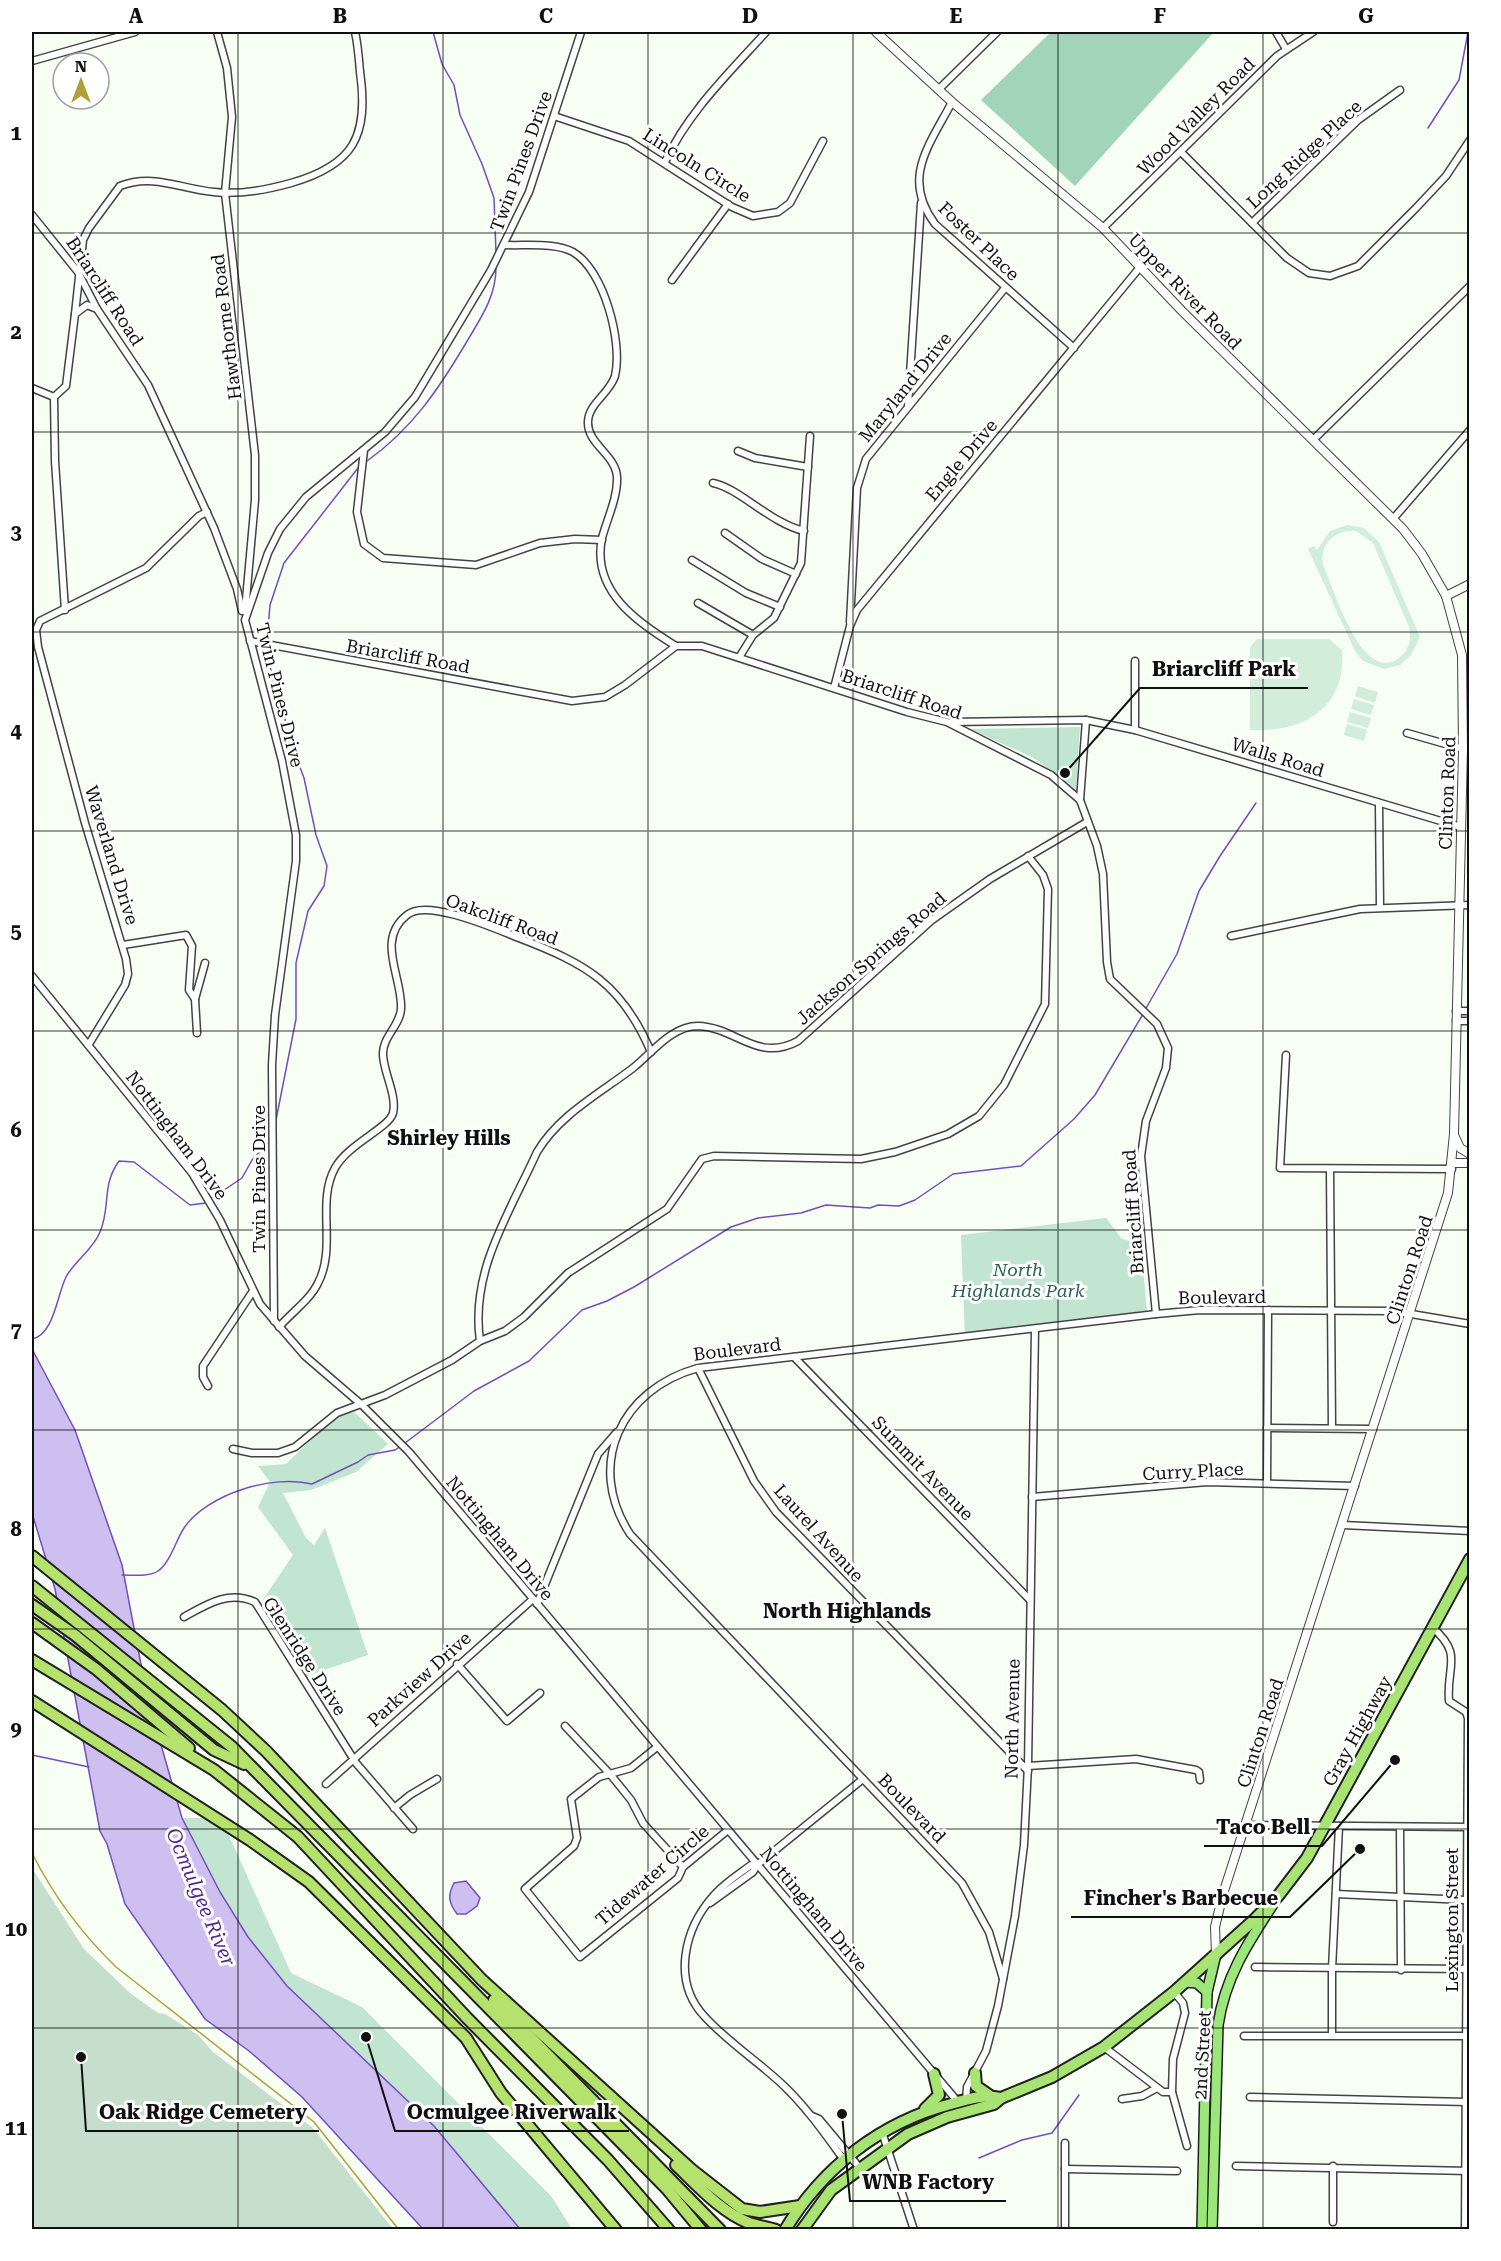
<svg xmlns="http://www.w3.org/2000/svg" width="1501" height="2261" font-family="'Roboto Serif',serif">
<rect width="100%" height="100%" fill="#f7fef4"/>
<g fill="#c1e5d0">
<path d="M1080 727 1076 789 1032 757 970 729Z"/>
<path d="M1106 1218 1121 1238 1137 1244 1143 1267 1147 1312 965 1337 961 1235Z"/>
<path d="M347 1405 388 1444 356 1472 311 1490 283 1493 306 1538 314 1545 325 1528 368 1655 307 1676 262 1601 293 1555 258 1507 270 1482 258 1466 286 1464Z"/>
<path d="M182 1818H221L291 1973 362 2007 551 2196 572 2229H520L434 2126 287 1986 247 1937 220 1892Z"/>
</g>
<path fill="#a2d4ba" d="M1051 32H1214L1075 186 981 100Z"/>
<path fill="#c6decc" d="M32 1868 84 1949 130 1993 158 2013 165 2014 198 2035 213 2052 313 2128 393 2229H32Z"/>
<g fill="#d2edd9" fill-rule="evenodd">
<path d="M1347 525 1364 528 1379 542 1420 637 1411 655 1400 665 1384 669 1363 661 1355 651 1308 549 1314 546 1317 550 1330 531ZM1356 531 1373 543 1409 627C1411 639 1410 649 1400 657 1363 688 1334 589 1323 565 1319 544 1335 529 1356 531Z"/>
<path d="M1257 639H1329L1342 650C1347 708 1303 733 1250 730V647Z"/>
<path d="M1358 686 1378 692 1375 703 1355 696Z"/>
<path d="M1354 699 1374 705 1371 715 1351 709Z"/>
<path d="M1350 712 1371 718 1368 728 1347 722Z"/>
<path d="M1347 724 1367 730 1364 741 1344 735Z"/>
</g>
<g fill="#cdbfef" stroke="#734fbd" stroke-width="1.5">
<path d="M32 1349 75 1430 122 1565 147 1696 182 1818 220 1892 248 1937 287 1986 434 2126 520 2229H423L302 2097 249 2051 205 2019 125 1904 107 1844 100 1831 55 1589 32 1513Z"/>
<path d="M466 1881 480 1898 477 1906 466 1914H457C449 1903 447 1896 454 1883Z"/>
</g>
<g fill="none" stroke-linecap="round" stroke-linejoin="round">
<g stroke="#734fbd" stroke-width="1.5">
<path d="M433 32 442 64 454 85 460 115 482 164 494 198 496 253"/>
<path d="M1428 128 1459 80 1468 32"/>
<path d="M367 461C412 429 438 390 466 343 480 319 496 297 496 268"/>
<path d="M267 641 270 605 284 563 358 468"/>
<path d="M268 648 272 679 284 707 286 730 304 778 316 835 327 866 324 886 308 911 296 963V1019L275 1125"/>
<path d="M1145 1010 1177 954 1199 891 1220 856 1256 803"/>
<path d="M212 1198 242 1178 252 1160 268 1143"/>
<path d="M32 1339C54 1335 57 1295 66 1277 75 1260 93 1250 100 1232 111 1207 101 1186 119 1161L134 1162 190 1205 206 1203"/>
<path d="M405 1443 474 1391 529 1361 582 1310 607 1301 634 1287 731 1227 758 1218 801 1213 826 1205 870 1208 878 1205 899 1206 915 1200 953 1174 1021 1166 1074 1119 1095 1095 1143 1014"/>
<path d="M122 1575C133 1575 149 1577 158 1571 170 1563 176 1540 184 1528 207 1494 273 1474 312 1484L358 1462 368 1455 395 1450 401 1446"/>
<path d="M32 1755 89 1767"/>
<path d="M979 2158 1022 2140 1052 2133 1079 2095"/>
</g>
<g stroke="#434343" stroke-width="9">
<g id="minor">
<path d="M217 32 227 68 232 117 225 193 255 455V500L245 611"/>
<path d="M1276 32 1286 49"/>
<path d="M32 61 135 32"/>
<path d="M939 89 997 32"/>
<path d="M952 102C929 146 901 178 935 224L1074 348"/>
<path d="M554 116 629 141 732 207 753 216 778 212 790 203 823 141"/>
<path d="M1181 152 1287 258 1309 273 1330 276 1358 266 1416 208 1446 176 1470 140"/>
<path d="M665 162C688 112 730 72 766 32"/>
<path d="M32 215 78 272 97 309 148 385 214 528 237 589 242 611"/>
<path d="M1252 223 1358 120 1400 90"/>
<path d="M1103 228 1277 56 1313 32"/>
<path d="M505 245C525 246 555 242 573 252 604 270 623 342 615 376 610 393 588 404 588 422 587 444 616 455 617 477 618 497 607 519 602 538 591 591 638 623 676 646"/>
<path d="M672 280 728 204"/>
<path d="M75 314 83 240 89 228 120 186C153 173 181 189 214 192 239 195 266 190 291 183 354 165 369 136 360 72 359 59 358 45 355 32"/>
<path d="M32 388 54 397"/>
<path d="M54 397 55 461 65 610"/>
<path d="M54 397 66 386 75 314 87 305 97 309"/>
<path d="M908 406 921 203"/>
<path d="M1313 440 1470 286"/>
<path d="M364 450 357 512 364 544 383 558 476 565 540 543 575 539 602 540"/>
<path d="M738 451 755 458 808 467"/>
<path d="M713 483C739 488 770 523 804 531"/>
<path d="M1393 519 1470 430"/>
<path d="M725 533 762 559 796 574"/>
<path d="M692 560 746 593 780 607"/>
<path d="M698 603 753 635"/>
<path d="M850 622 857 488 866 459 1005 288"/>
<path d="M250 641 572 701 605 697 625 685 676 646H702L907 712 947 722 1051 775 1080 800 1097 846 1103 874 1107 962 1110 979 1157 1024 1168 1048 1166 1068 1146 1121 1141 1156 1156 1314"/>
<path d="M740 656 753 635 774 618 801 563 810 436"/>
<path d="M1135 661V730"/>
<path d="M834 688 850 626 857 610 1141 266"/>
<path d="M951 722 1086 720 1135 730 1461 827"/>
<path d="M1407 733 1463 749"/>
<path d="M1080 800 1086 720"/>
<path d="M1379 803 1380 907"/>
<path d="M1231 936 1360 909 1470 905"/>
<path d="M123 945 186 935 192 946 189 990 195 999 197 1033"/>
<path d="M32 976 192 1173 220 1220 260 1304 305 1356 362 1405 409 1452 958 2102"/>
<path d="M195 999 205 963"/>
<path d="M1456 1011H1470"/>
<path d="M1456 1021H1470"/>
<path d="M89 1044 125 985 128 974 126 959 85 823 38 647 36 630 40 621 146 568 199 516 207 512"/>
<path d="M1286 1055 1280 1168 1452 1169"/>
<path d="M1330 1169 1332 1428"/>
<path d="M274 1321 272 1065 275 1015 296 861V835L282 761 245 620 268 553 280 529 306 497 385 432 415 397 491 270 529 192 581 32"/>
<path d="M279 1327C291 1313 310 1300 318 1283 337 1247 316 1202 335 1168 348 1144 389 1128 393 1113 397 1095 384 1074 383 1055 382 1037 400 1026 401 1009 403 978 375 940 407 915 427 898 496 929 519 938 587 964 622 984 651 1052"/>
<path d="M480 1341C470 1271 509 1214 537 1152 559 1115 599 1094 633 1068 652 1053 671 1026 698 1026 736 1027 757 1063 798 1041L932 920 990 879 1087 822"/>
<path d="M794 1357 1030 1600"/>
<path d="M698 1368 754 1481 776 1512 1028 1771"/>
<path d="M208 1386 203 1377V1366L253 1291"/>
<path d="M1267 1428 1373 1429"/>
<path d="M233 1449 252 1453H278L295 1447 337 1413 385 1395 452 1360 480 1341 505 1331 524 1317 568 1273 667 1209 702 1159 714 1156 861 1159 895 1152 948 1134 979 1116 1004 1085 1045 1004 1048 889 1043 875 1028 856"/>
<path d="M1267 1483 1268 1310"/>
<path d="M1032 1497 1207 1482 1355 1486"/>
<path d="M1343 1525 1470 1531"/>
<path d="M537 1604 598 1454 617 1432"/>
<path d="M184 1617C207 1604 229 1590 255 1602L356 1763 413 1829"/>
<path d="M1432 1627C1464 1655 1446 1665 1449 1701L1466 1712 1468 1718 1465 2230"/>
<path d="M457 1664 507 1721 540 1693"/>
<path d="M565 1726 610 1774 631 1800 643 1823 683 1867"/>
<path d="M657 1747 631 1768 599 1777 571 1799 577 1838 574 1846 525 1889 580 1957 678 1878 683 1867 728 1830"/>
<path d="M1028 1766 1136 1759 1196 1770 1199 1772 1200 1780"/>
<path d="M326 1784 533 1599"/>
<path d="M394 1808 410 1795 437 1779"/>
<path d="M1246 1825 1469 1827"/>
<path d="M1400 1827 1401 1970"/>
<path d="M757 1865H751C739 1874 725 1883 715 1894 684 1928 671 1981 705 2017 729 2043 759 2062 784 2086 807 2108 825 2134 844 2160"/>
<path d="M1336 1894 1465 1900"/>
<path d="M710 1903 753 1872 757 1865 863 1779"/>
<path d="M1255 1967 1470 1969"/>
<path d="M1003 1979 989 1932 962 1883 630 1534C585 1465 621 1389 698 1368L1156 1314 1200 1310 1394 1311 1470 1324"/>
<path d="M1174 1992 1183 2003 1185 2013 1173 2059 1172 2092 1187 2146"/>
<path d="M1332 2035V1969L1339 1826"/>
<path d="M1244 2036H1469"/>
<path d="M1104 2047 1163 2092H1172"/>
<path d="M1250 2097 1468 2102"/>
<path d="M1122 2099 1142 2096 1157 2088"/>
<path d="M966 2101 967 2087 986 2051 998 2006 1015 1916 1024 1845 1028 1766 1035 1329"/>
<path d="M812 2116 819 2119 859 2167"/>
<path d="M882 2132 914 2230"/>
<path d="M1236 2166 1470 2171"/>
<path d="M1333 2166V2222"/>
<path d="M1065 2169 1177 2171"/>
<path d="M1065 2230V2143"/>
</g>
</g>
<g stroke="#434343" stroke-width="10">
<g id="tertiary">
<path d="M876 32 952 102 1103 228 1182 311 1403 529 1422 554 1446 596 1462 655 1463 749 1454 1134 1448 1193 1223 1894 1215 1927 1216 1954"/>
<path d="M1446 596 1470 584"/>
<path d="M1454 1135 1460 1148 1470 1154"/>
<path d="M1452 1163H1470"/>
</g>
</g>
<g stroke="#212121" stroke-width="12">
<g id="primary">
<path d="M1185 1982 1197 1983 1207 1992"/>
<path d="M1202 2230 1207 1992 1216 1954"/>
<path d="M1212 2230 1218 2025C1225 1978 1247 1944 1272 1906"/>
</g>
</g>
<g stroke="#212121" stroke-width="14">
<g id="trunk">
<path d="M975 2073 976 2086 989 2095"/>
<path d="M925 2109 939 2095 934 2074"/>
<path d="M785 2230C822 2168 881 2122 951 2104 968 2099 984 2094 1001 2098"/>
<path d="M802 2230 831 2190 908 2134 947 2117 994 2104 1001 2098 1052 2077 1104 2047 1174 1992 1254 1920 1278 1896 1307 1858 1470 1559"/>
</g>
</g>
<g stroke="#212121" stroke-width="14">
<g id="motorway">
<path d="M32 1556 222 1710 266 1751 482 1980 692 2170 742 2209 760 2212 800 2206"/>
<path d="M32 1586 232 1747 667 2189 701 2230"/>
<path d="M32 1605 75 1635 214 1750 244 1764"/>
<path d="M32 1623 96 1669 189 1748"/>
<path d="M32 1660 214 1770 298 1837 467 2018 608 2160 669 2230"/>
<path d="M32 1701 250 1840 309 1882 466 2038 501 2093 616 2230"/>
<path d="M494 2000 720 2230"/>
<path d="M676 2165C697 2185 721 2212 749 2223 757 2226 767 2227 776 2230"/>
</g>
</g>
<use href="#minor" stroke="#fff" stroke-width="6"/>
<use href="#tertiary" stroke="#fff" stroke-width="8"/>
<use href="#primary" stroke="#9ce77a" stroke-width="9"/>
<use href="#trunk" stroke="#a8e474" stroke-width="10"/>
<use href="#motorway" stroke="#b5e26d" stroke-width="10"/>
<path stroke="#afa139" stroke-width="1.5" d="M32 1853C53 1895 82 1934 116 1967L314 2122 399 2230"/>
</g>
<path fill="none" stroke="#101010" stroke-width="1.5" stroke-opacity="0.55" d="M238 32V2230M443 32V2230M648 32V2230M853 32V2230M1058 32V2230M1263 32V2230M32 233H1470M32 432H1470M32 632H1470M32 831H1470M32 1031H1470M32 1230H1470M32 1430H1470M32 1629H1470M32 1829H1470M32 2028H1470"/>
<g text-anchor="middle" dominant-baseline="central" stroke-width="6" stroke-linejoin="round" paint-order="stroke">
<g font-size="18" fill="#101010" stroke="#fff">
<text transform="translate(1196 116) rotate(-45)">Wood Valley Road</text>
<text transform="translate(1304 154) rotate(-43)">Long Ridge Place</text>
<text transform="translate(521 161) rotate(-70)">Twin Pines Drive</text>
<text transform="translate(697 165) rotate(32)">Lincoln Circle</text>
<text transform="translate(979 241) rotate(44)">Foster Place</text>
<text transform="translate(105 291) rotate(57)">Briarcliff Road</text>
<text transform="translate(1185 291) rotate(46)">Upper River Road</text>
<text transform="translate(226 327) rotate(-97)">Hawthorne Road</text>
<text transform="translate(905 387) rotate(-51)">Maryland Drive</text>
<text transform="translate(961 460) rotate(-50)">Engle Drive</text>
<text transform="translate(408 656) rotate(10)">Briarcliff Road</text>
<text transform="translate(902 694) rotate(18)">Briarcliff Road</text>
<text transform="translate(280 695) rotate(76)">Twin Pines Drive</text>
<text transform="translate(1278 757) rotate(17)">Walls Road</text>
<text transform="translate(1447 793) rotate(-88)">Clinton Road</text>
<text transform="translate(112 855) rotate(73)">Waverland Drive</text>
<text transform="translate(502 919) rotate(20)">Oakcliff Road</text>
<text transform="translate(871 958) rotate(-41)">Jackson Springs Road</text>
<text transform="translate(177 1135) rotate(53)">Nottingham Drive</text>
<text transform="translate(258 1179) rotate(-90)">Twin Pines Drive</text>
<text transform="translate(1133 1212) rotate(-94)">Briarcliff Road</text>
<text transform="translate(1409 1270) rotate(-72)">Clinton Road</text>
<text transform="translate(1222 1297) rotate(-1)">Boulevard</text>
<text transform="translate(737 1349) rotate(-7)">Boulevard</text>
<text transform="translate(923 1468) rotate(46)">Summit Avenue</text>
<text transform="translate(1193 1471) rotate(-3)">Curry Place</text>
<text transform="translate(819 1533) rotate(48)">Laurel Avenue</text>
<text transform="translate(500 1538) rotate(50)">Nottingham Drive</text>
<text transform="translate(305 1656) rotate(57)">Glenridge Drive</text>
<text transform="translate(419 1679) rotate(-42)">Parkview Drive</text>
<text transform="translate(1012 1719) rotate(-89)">North Avenue</text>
<text transform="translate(1357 1731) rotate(-61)">Gray Highway</text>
<text transform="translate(1260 1733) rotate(-72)">Clinton Road</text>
<text transform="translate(912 1808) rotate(46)">Boulevard</text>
<text transform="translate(652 1875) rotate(-41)">Tidewater Circle</text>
<text transform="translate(814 1909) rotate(50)">Nottingham Drive</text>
<text transform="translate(1451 1920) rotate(-90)">Lexington Street</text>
<text transform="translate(1202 2055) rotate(-87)">2nd Street</text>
</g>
<g font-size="18" font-style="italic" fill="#286051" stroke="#fff">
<text x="1018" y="1269">North<tspan x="1018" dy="21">Highlands Park</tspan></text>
</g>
<g font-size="20" font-weight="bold" fill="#101010" stroke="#fff">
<text x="449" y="1138">Shirley Hills</text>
<text x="847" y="1611">North Highlands</text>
</g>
<g font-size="20" font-style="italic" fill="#4f2893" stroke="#fff">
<text transform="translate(201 1897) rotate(67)">Ocmulgee River</text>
</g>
</g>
<path fill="none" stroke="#101010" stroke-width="2" d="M1065 773L1140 688H1308M1395 1760L1322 1846H1204M1360 1849L1290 1917H1071M81 2057L86 2131H319M366 2037L395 2131H629M842 2114L850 2201H1006"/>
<g fill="#101010" stroke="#fff" stroke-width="2">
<circle cx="1065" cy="773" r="6"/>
<circle cx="1395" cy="1760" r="6"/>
<circle cx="1360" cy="1849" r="6"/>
<circle cx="81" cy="2057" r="6"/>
<circle cx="366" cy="2037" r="6"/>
<circle cx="842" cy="2114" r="6"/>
</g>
<g font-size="20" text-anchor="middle" font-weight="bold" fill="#101010" stroke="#fff" stroke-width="6" stroke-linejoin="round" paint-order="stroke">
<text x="1224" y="676">Briarcliff Park</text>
<text x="1263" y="1834">Taco Bell</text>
<text x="1181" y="1905">Fincher's Barbecue</text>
<text x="203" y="2119">Oak Ridge Cemetery</text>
<text x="512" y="2119">Ocmulgee Riverwalk</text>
<text x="928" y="2189">WNB Factory</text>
</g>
<rect width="1501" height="2261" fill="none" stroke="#ffffff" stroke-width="66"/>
<g transform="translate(81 81)"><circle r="28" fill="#ffffff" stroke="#9f9f9f" stroke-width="1.5"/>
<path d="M0-4.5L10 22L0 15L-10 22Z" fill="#afa139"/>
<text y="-9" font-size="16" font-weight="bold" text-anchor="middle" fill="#101010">N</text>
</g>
<rect x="33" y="33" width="1435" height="2195" fill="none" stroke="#101010" stroke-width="2"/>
<g font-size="20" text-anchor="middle" font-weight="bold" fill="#101010">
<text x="136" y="23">A</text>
<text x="340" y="23">B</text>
<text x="546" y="23">C</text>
<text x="750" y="23">D</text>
<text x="956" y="23">E</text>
<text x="1160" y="23">F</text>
<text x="1366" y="23">G</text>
<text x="16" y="140">1</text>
<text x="16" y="339">2</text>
<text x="16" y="539">3</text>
<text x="16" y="738">4</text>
<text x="16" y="938">5</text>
<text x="16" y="1137">6</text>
<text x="16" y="1337">7</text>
<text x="16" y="1536">8</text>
<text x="16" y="1736">9</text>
<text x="16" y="1936">10</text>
<text x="16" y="2135">11</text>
</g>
</svg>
